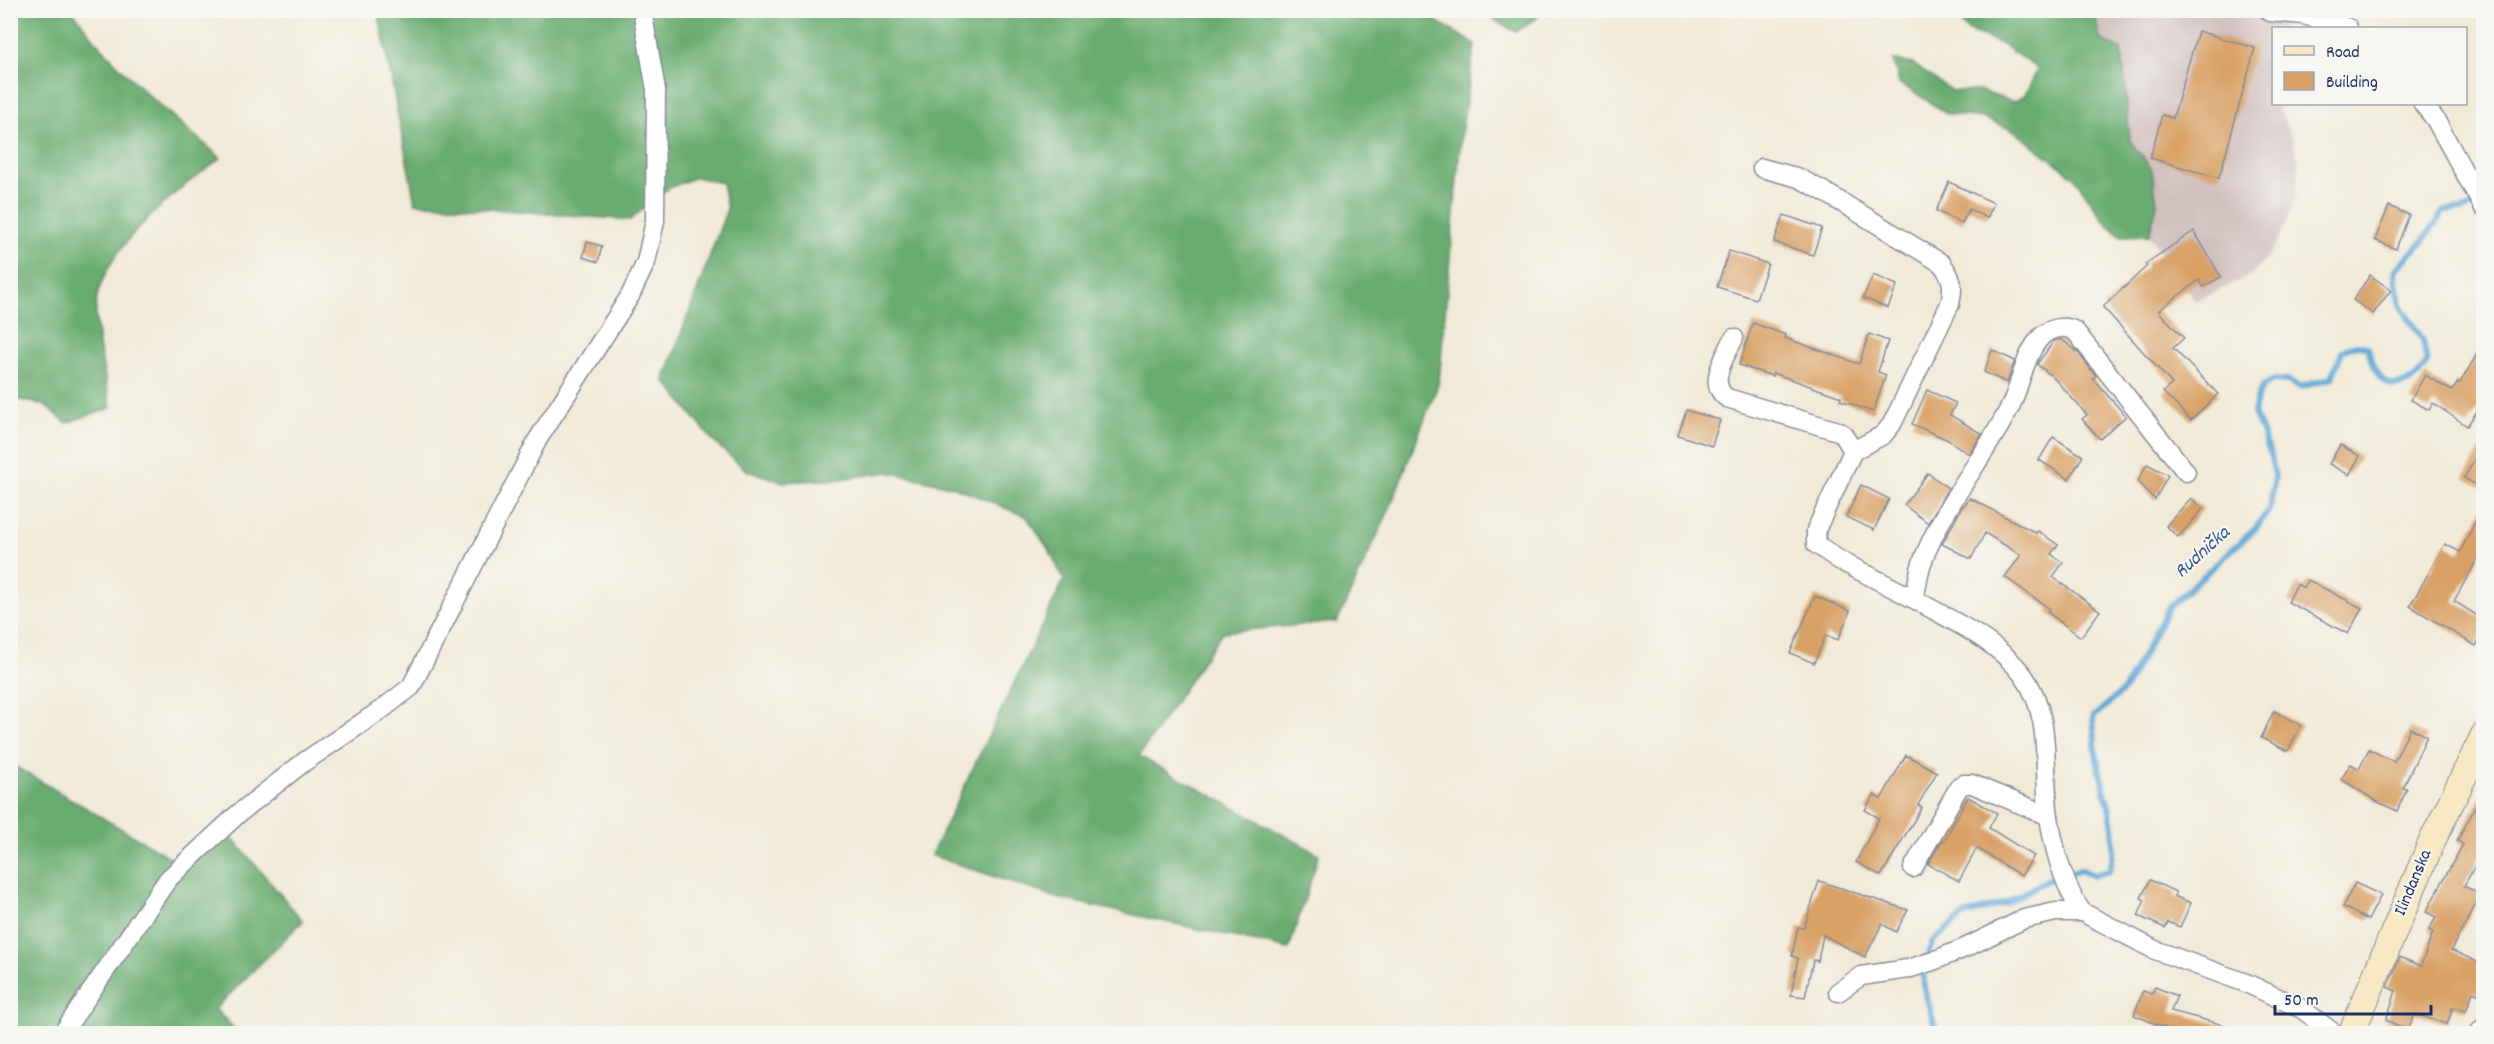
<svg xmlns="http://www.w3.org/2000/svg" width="2494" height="1044" font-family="Dekko,sans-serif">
<rect width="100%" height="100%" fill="#f6f6f2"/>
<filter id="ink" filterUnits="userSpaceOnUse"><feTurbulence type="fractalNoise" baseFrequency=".0167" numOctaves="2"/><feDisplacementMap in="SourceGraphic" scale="12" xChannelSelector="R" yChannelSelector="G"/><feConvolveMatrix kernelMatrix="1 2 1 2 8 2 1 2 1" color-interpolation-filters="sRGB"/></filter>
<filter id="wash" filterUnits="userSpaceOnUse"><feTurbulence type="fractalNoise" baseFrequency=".008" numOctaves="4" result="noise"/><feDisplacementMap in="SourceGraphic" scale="24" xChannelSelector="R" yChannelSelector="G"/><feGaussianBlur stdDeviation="1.35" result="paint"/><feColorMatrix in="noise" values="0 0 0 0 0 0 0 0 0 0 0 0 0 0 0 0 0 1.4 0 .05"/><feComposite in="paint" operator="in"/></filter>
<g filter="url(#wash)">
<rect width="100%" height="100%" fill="#f1ead7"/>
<path fill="#d1bfbd" d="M2095 11H2281L2282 28H2274L2273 70 2269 92 2289 129 2299 163 2296 198 2283 231 2269 255 2252 275 2195 301 2149 235 2157 204 2152 169 2130 141 2122 50 2099 38Z"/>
<g fill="#69ac6f" stroke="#426e66" stroke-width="1.5">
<path d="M1418 10 1475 44 1461 135 1439 382 1389 510 1337 622 1222 632 1139 756 1319 854 1289 949 1057 898 931 855 1064 580 1049 550 1027 517 955 487 888 472 841 479 783 482 746 470 713 441 664 380 727 209 722 183 696 177 669 188 630 220 415 203 378 11Z"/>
<path d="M10 11H73C112 68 169 113 221 158 178 189 109 243 97 297 92 323 106 380 111 408L66 423 44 405 11 398Z"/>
<path d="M1482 11H1538V17L1516 32 1494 20Z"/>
<path d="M1951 11H2095L2099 38 2122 50 2130 141 2152 169 2157 204 2149 235 2121 236 2105 222 2074 177 2013 130 1982 118 1948 114 1899 83 1893 60 1913 64 1952 91H1981L2013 102 2024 96 2038 69 2001 44 1967 30Z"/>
<path d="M11 764 181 864 229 834 303 921 215 1009 239 1033 11 1034Z"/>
</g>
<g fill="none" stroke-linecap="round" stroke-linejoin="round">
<path stroke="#5fa6d5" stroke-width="6" d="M1937 1034 1924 988 1923 967 1933 941 1964 915 2006 903 2053 877 2082 870 2094 875 2109 871C2123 831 2103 794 2096 754 2095 742 2094 729 2093 717L2124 690 2169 607 2256 528 2270 508 2275 476 2269 450 2254 413 2258 395 2263 386 2273 380 2287 381 2301 387 2332 378 2342 351C2352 346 2358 342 2368 348 2372 368 2382 394 2407 382 2418 377 2422 372 2427 362L2423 340 2400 305 2395 276 2396 269 2423 241 2444 211 2462 210 2480 203"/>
</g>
<g id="blocks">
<g fill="#d9a166">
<path d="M2198 31 2255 48 2219 178 2150 158 2162 115 2173 118Z"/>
<path d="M1949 182 1994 203 1987 218 1969 209 1962 223 1936 211Z"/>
<path d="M2389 206 2409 215 2396 249 2375 240Z"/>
<path d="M1784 215 1822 228 1813 255 1774 242Z"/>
<path d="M2194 231 2221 277 2203 287 2199 280 2158 311 2184 338 2173 348 2218 394 2191 420 2163 392 2172 384 2103 307 2147 266 2145 264Z"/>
<path d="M587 242 602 246 598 262 583 257Z"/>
<path d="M1729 251 1768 264 1756 299 1717 287Z"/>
<path d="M1873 275 1897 285 1888 308 1863 298Z"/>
<path d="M2370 275 2391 290 2373 314 2353 300Z"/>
<path d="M1753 323 1786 335 1785 338 1859 364 1869 334 1888 341 1878 372 1886 375 1873 412 1840 400 1841 397 1773 373 1772 376 1739 365Z"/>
<path d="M2061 339 2078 352 2096 376 2093 379 2126 416 2100 439 2082 419 2087 415 2054 378 2037 364 2054 341Z"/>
<path d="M2484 342V401L2467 426 2433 403 2429 410 2411 400 2425 375 2452 391 2458 382 2460 383Z"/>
<path d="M1992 350 2015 361 2007 383 1984 372Z"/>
<path d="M1927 390 1956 403 1950 415 1982 434 1969 454 1948 440 1912 424Z"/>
<path d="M1686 410 1720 420 1712 446 1678 435Z"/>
<path d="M2053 437 2083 456 2069 479 2039 460Z"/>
<path d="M2484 443V489L2464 478Z"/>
<path d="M2340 445 2360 456 2349 475 2329 464Z"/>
<path d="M2147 464 2168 475 2155 500 2138 481Z"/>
<path d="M1928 473 1948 488 1928 523 1904 505Z"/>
<path d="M1861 485 1889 499 1874 530 1846 517Z"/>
<path d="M1970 498 2036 533 2038 531 2058 545 2051 554 2063 563 2053 577 2100 611 2081 637 2047 612 2050 609 2005 577 2021 555 1985 533 1971 559 1942 544 1961 509Z"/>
<path d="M2191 498 2203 509 2178 537 2166 526Z"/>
<path d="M2484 505V547L2454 601 2484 620V634L2476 646 2410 606 2445 544 2460 552Z"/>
<path d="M2308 580 2362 608 2348 634 2288 602 2297 584 2304 588Z"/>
<path d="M1815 596 1850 611 1838 640 1826 635 1814 663 1790 653Z"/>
<path d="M2274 711 2301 725 2288 751 2261 738Z"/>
<path d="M2410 728 2427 736 2403 788 2407 789 2397 811 2376 801 2341 779 2351 764 2359 769 2369 749 2394 762Z"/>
<path d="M1906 755 1937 772 1918 805 1922 807 1881 876 1856 862 1879 818 1865 810 1874 795 1881 799Z"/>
<path d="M2484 791V850L2464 886 2481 895 2451 950 2484 965V997L2473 992 2466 1011 2453 1007 2447 1024 2415 1014 2408 1030 2386 1020 2396 991 2387 987 2400 957 2421 966 2433 932 2429 930 2436 917 2426 912 2463 844 2457 841Z"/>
<path d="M1968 797 1997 813 1989 828 2034 856 2021 876 1977 848 1959 881 1928 864 1942 840 1944 841Z"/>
<path d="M2150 880 2176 892 2174 896 2191 903 2180 927 2168 922 2165 928 2138 916 2145 900 2141 898Z"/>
<path d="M1819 881 1908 910 1896 932 1882 924 1865 957 1823 935 1818 961 1813 960 1805 997 1791 995 1798 958 1792 956 1798 927 1804 928Z"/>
<path d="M2355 883 2381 895 2368 920 2343 907Z"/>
<path d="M2155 987 2177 996 2171 1011 2235 1028 2234 1034H2180L2134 1015 2143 991 2152 994Z"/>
</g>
</g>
</g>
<g filter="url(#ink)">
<use href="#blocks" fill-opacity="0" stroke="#868c9a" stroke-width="1.5"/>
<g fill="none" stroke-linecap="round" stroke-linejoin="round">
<g stroke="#868c9a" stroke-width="21">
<g id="street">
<path d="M2270 12 2304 15 2348 28"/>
<path d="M2423 104 2435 119 2484 208"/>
<path d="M1762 168 1799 178 1823 191 1941 263C1953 278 1954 286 1950 304L1892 424 1883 435 1853 451"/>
<path d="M1734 338C1726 356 1706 383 1727 398L1838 431 1843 434 1853 451 1816 530V544L1839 560 1914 599"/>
<path d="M1913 868 1959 787 1964 784H1972L2049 816"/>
<path d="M2082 912C2063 885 2054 849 2049 817 2042 769 2054 718 2023 675 1996 640 1952 621 1914 599 1917 587 1918 574 1922 563 1942 507 1983 460 2010 407 2020 387 2025 352 2042 336 2050 328 2065 325 2075 331L2186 472"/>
<path d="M1838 992 1861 976 1908 969 1933 961 1967 947 2024 919 2056 912H2082L2155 950 2246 983 2302 1009 2335 1034"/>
<path d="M62 1034 168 879 238 814 304 762 381 710 411 687 538 439 630 296 646 262 655 221 656 90 642 10"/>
<path d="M2478 1034 2484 1027"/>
</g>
</g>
<g stroke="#868c9a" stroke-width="28">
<path id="secondary" d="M2351 1034 2433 839 2484 735"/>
</g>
<use href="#street" stroke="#fff" stroke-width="18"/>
<use href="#secondary" stroke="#f7e9c3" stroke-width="26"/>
</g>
</g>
<g text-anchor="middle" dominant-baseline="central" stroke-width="4.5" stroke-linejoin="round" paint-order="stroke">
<g font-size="18" fill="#1b2f5e" stroke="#f6f6f2">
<text transform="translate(2414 883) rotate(-67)">Ilindanska</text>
</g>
<g font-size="20" font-style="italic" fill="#335988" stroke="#f6f6f2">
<text transform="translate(2203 553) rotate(-42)">Rudnička</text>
</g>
</g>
<rect width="2494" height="1044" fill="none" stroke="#f6f6f2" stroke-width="36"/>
<rect x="2272" y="27" width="195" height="78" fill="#f6f6f2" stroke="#9ea6b7" stroke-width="1.5"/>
<rect x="2284" y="46" width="30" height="9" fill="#f7e9c3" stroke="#9ea6b7" stroke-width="1.5"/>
<text x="2326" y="57" font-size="18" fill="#1b2f5e">Road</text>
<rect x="2284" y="72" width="30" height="18" fill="#d9a166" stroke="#9ea6b7" stroke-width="1.5"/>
<text x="2326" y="87" font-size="18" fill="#1b2f5e">Building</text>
<path d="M2275 1005v9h156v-9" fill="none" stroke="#1b2f5e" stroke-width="3"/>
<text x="2284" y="1005" font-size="18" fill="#1b2f5e" stroke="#f6f6f2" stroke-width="4.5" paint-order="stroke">50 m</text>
</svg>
